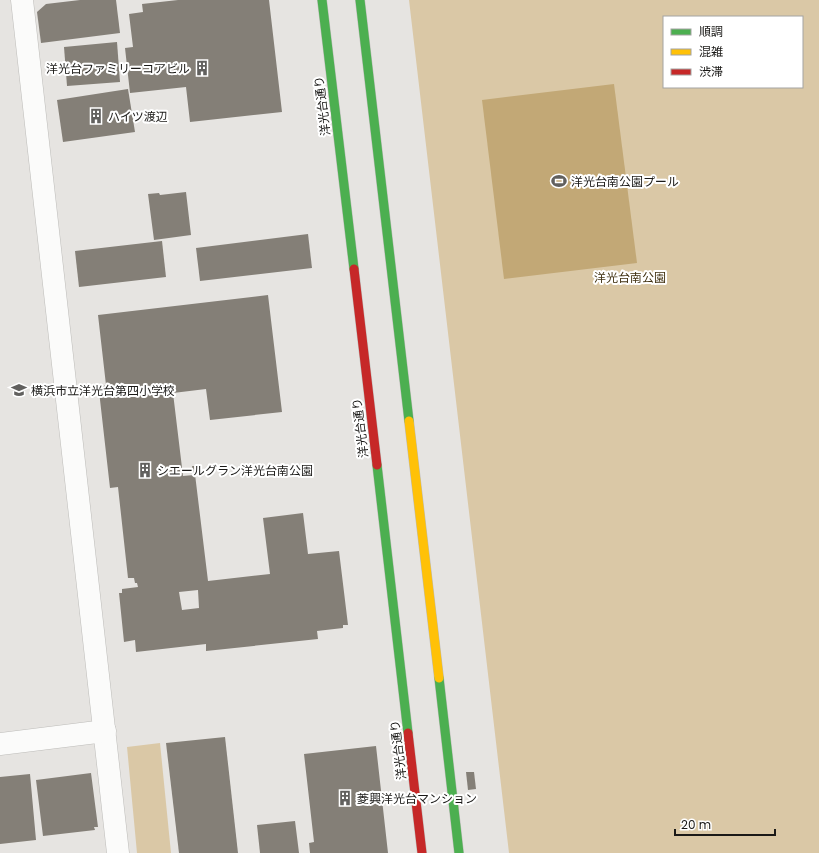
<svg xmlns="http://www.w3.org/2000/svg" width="819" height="853" font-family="Poppins,'Noto Sans JP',sans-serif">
<rect width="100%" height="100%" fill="#e6e4e1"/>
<g fill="#dac8a6" fill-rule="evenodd">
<path d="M409 0H819V853H509ZM664 17H802V87H664Z"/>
<path d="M160 743 171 853H137L127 747Z"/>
</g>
<path fill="#c2a876" d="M614 84 637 263 504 279 482 100Z"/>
<g fill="#847f77" fill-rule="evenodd">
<path d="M80 0H116L120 33 41 43 37 12 46 4Z"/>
<path d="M178 0H269L282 112 190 122 186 87 130 93 125 48 133 47 129 14 143 12 142 4Z"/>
<path d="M117 42 120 82 67 86 64 47Z"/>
<path d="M128 89 135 132 63 142 57 100Z"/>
<path d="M186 192 191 235 154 240 148 194 159 193 160 195Z"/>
<path d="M308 234 312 268 200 281 196 248Z"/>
<path d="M162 241 166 277 79 287 75 251Z"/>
<path d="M268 295 282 412 210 420 206 389 173 393 183 476 194 475 192 466H194L208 581 270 574 263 518 303 513 308 554 339 551 348 625H343V628L317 631 318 639 206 651V644L136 652 135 640 124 642 119 593H122V589L138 587 137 583H135L134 578H128L118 487 110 488 99 391H103V386L106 385 98 315ZM198 590 199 608 182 610 179 592Z"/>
<path d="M225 737 238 853H179L166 743Z"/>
<path d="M376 746 388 853H310L309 843 314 842 304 754Z"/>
<path d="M466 772H474L476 789 468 790Z"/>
<path d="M91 773 98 827H94L95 830 43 836 36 780Z"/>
<path d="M30 774 36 840 0 844V777Z"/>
<path d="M295 821 299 853H260L257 825Z"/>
</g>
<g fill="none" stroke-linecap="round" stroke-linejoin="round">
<g stroke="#bdbcb9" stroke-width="23">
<g id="street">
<path d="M22 0 118 853"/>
<path d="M0 744 105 731"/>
</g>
</g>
<g stroke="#bdbcb9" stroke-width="10">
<g id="fast">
<path d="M322 0 354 269"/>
<path d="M360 0 409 421"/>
<path d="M377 465 408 733"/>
<path d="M439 678 459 853"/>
</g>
</g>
<g stroke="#bdbcb9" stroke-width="10">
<path id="slow" d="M409 421 439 678"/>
</g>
<g stroke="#bdbcb9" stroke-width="10">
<g id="jam">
<path d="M354 269 377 465"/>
<path d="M408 733 422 853"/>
</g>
</g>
<use href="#street" stroke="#fbfbfa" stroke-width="22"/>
<use href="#fast" stroke="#4caf50" stroke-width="9"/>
<use href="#slow" stroke="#ffc107" stroke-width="9"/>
<use href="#jam" stroke="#c62828" stroke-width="9"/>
</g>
<defs>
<g id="building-bare" transform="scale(1.2)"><path d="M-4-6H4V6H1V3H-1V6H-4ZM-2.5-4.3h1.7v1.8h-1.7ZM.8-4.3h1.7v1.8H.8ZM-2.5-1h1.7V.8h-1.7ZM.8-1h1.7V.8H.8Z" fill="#61605e" stroke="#fff" stroke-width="2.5" paint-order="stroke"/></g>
<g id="stadium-bare" transform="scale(1.2)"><path d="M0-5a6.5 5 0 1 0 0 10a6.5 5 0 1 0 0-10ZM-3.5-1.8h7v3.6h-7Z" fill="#61605e" stroke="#fff" stroke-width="2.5" paint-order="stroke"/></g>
<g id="school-bare" transform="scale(1.2)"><path d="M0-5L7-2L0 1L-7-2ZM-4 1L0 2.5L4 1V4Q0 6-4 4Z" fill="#61605e" stroke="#fff" stroke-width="2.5" paint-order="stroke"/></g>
</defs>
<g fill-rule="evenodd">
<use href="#building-bare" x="202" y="68"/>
<use href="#building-bare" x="96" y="116"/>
<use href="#stadium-bare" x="559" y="181"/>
<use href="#school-bare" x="19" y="390"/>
<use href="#building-bare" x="145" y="470"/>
<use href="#building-bare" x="345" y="798"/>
</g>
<g text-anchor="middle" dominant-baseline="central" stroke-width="4" stroke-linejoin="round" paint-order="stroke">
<g font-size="12" fill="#1a1917" stroke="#fff" text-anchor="start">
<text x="190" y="68" text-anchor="end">洋光台ファミリーコアビル</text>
<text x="108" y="116">ハイツ渡辺</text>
<text x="571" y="181">洋光台南公園プール</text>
<text x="31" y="390">横浜市立洋光台第四小学校</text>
<text x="157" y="470">シエールグラン洋光台南公園</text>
<text x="357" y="798">菱興洋光台マンション</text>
</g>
<g font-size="12" fill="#1a1917" stroke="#fff">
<text transform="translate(322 106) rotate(-97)">洋光台通り</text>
<text transform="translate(360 428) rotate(-97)">洋光台通り</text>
<text transform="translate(398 750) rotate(-97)">洋光台通り</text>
</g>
<g font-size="12" fill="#403111" stroke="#fff">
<text x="630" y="277">洋光台南公園</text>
</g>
</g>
<rect x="663" y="16" width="140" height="72" fill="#ffffff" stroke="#a3a3a2"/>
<rect x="671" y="29" width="20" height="6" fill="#4caf50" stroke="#a3a3a2"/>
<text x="699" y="36" font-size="12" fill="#1a1917">順調</text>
<rect x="671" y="49" width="20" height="6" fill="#ffc107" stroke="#a3a3a2"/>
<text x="699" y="56" font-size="12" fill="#1a1917">混雑</text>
<rect x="671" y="69" width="20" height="6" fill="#c62828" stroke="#a3a3a2"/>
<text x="699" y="76" font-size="12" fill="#1a1917">渋滞</text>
<path d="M675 829v6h100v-6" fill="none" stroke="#1a1917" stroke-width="2"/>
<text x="681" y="829" font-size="12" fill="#1a1917" stroke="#ffffff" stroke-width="3" paint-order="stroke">20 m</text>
</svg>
